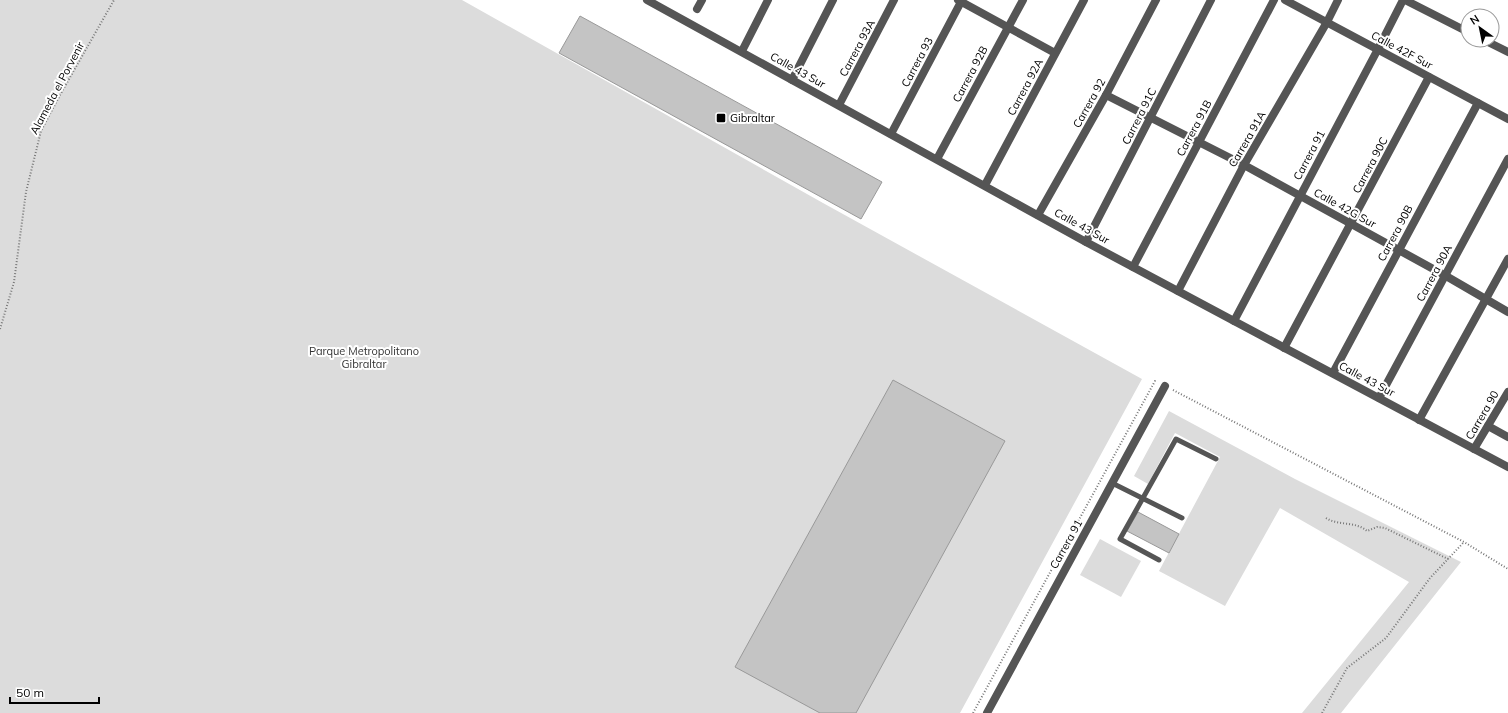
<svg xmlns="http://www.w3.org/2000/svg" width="1508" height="713" font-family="Mulish,sans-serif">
<rect width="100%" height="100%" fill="#fff"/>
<g fill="#dcdcdc">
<path d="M0 0H462L823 203 1142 379 960 713H0Z"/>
<path d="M1169 411 1295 479 1461 562 1341 713H1302L1409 582 1280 508 1225 606 1159 571 1220 457 1175 433 1148 484 1134 476Z"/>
<path d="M1100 539 1141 561 1121 597 1080 575Z"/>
</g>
<g fill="#c4c4c4" stroke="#999">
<path d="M580 16 882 182 861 219 559 53Z"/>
<path d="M893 380 1005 441 856 713H820L735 667Z"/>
<path d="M1138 512 1179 534 1169 553 1127 531Z"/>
</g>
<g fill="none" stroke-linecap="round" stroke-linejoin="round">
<g stroke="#777" stroke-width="2" stroke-dasharray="1 2" stroke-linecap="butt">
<path d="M0 329 14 282 26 192 41 131 60 95 114 0"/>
<path d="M1173 390 1464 542 1508 569"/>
<path d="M1326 518C1338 526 1356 521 1367 531L1377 527 1385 528 1448 559"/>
<path d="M973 713 1155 381 1157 382"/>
<path d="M1322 713 1347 668 1386 638 1430 578 1464 542"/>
</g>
<g stroke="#555" stroke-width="5">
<path d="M1112 483 1182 518"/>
<path d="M1159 560 1120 539 1176 439 1216 459"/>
</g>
<g stroke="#555" stroke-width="8">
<path d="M647 0 1086 242 1508 467"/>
<path d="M958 0 1055 53"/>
<path d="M1405 0 1468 32"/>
<path d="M697 9 702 0"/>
<path d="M1484 40 1508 52"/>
<path d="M742 51 768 0"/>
<path d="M792 80 833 0"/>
<path d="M1106 95 1244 165 1446 276 1508 312"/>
<path d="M839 105 894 0"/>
<path d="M891 134 962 0"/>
<path d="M937 159 1023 0"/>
<path d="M985 185 1084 0"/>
<path d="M1038 215 1106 95 1156 0"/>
<path d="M1086 242 1211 0"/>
<path d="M1133 267 1274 0"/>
<path d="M1178 291 1244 165 1327 22 1338 0"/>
<path d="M1234 321 1378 49"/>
<path d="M1284 348 1429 77"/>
<path d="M1333 373 1478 103"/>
<path d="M1379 398 1508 159"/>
<path d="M1419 420 1508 259"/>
<path d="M1488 426 1508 437"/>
<path d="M1474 449 1508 392"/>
<path d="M987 713 1165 386"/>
</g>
<g stroke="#555" stroke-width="8">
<path d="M1285 0 1508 119"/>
<path d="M1378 49 1403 0"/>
</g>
</g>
<rect fill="#000" stroke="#fff" stroke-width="1.5" x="716" y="113" width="10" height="10" rx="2"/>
<g text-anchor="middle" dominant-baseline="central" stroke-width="4" stroke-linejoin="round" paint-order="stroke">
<g font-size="11" fill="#000" stroke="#fff">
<text transform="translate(857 48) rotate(-62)">Carrera 93A</text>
<text transform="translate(1402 50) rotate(28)">Calle 42F Sur</text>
<text transform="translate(917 62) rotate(-62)">Carrera 93</text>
<text transform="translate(798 70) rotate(29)">Calle 43 Sur</text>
<text transform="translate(970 74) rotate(-62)">Carrera 92B</text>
<text transform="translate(1025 87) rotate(-62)">Carrera 92A</text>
<text transform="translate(57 88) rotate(-62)">Alameda el Porvenir</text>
<text transform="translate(1089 103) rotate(-61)">Carrera 92</text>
<text transform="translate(1139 116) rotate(-63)">Carrera 91C</text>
<text transform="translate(1194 128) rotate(-62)">Carrera 91B</text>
<text transform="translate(1247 139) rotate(-60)">Carrera 91A</text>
<text transform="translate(1309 155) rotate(-62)">Carrera 91</text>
<text transform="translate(1370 165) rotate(-62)">Carrera 90C</text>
<text transform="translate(1345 208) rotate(29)">Calle 42G Sur</text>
<text transform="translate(1082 226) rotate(29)">Calle 43 Sur</text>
<text transform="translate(1395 233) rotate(-62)">Carrera 90B</text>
<text transform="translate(1434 273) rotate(-62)">Carrera 90A</text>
<text transform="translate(1367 379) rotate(28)">Calle 43 Sur</text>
<text transform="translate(1482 415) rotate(-60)">Carrera 90</text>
<text transform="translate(1066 544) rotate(-61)">Carrera 91</text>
</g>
<g font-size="11" fill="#000" stroke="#fff" text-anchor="start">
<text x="730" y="118">Gibraltar</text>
</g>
<g font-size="11" fill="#333" stroke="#fff">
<text x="364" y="351">Parque Metropolitano<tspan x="364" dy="13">Gibraltar</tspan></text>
</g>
</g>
<g transform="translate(1480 28) rotate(327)"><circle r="19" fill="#ffffff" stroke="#999999"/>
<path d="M0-3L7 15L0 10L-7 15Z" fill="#000000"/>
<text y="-6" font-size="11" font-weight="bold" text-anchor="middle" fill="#000000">N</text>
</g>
<path d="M10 697v6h89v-6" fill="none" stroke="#000000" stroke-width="2"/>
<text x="16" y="697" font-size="12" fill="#000000" stroke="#ffffff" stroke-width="3" paint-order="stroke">50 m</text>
</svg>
